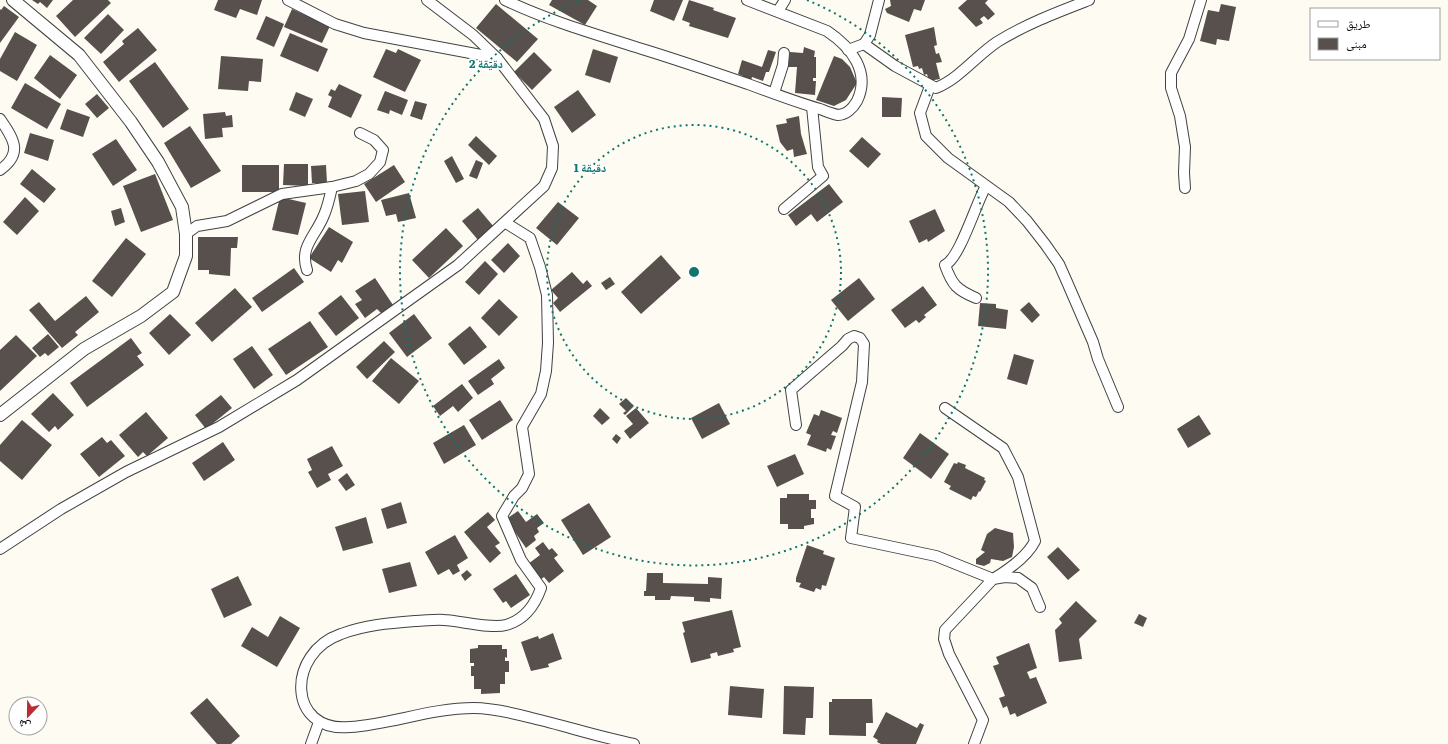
<svg xmlns="http://www.w3.org/2000/svg" width="1448" height="744" font-family="Literata,'Noto Naskh Arabic',serif">
<rect width="100%" height="100%" fill="#fefcf2"/>
<g fill="#57504c">
<path d="M32 0H53L47 8 40 2 38 4Z"/>
<path d="M73 0H108L111 3 75 37 56 16Z"/>
<path d="M218 0H262L257 15 240 9 236 18 214 10Z"/>
<path d="M552 0H588L597 6 585 25 549 5Z"/>
<path d="M654 0H683L674 21 650 11Z"/>
<path d="M689 0 714 8 713 10 736 18 728 38 689 26 690 23 682 20Z"/>
<path d="M890 0H925L921 11 914 9 909 22 887 13 885 9 891 6Z"/>
<path d="M967 0H988L985 3 995 14 988 20 984 16 980 19 983 23 976 27 958 8Z"/>
<path d="M496 4 538 39 517 62 476 28Z"/>
<path d="M1221 4 1236 7 1229 41 1217 39 1216 45 1200 41 1208 10 1219 12Z"/>
<path d="M4 6 19 17 0 43V9L1 10Z"/>
<path d="M292 9 330 26 322 43 284 27Z"/>
<path d="M108 14 124 30 101 54 84 38Z"/>
<path d="M266 16 284 24 274 47 256 39Z"/>
<path d="M934 27 937 45 934 46 936 54 939 53 942 62 936 63 940 79 929 81 927 74 924 75 922 68 919 69 918 66 913 67 905 35Z"/>
<path d="M138 28 157 50 119 82 103 62 124 44 122 41Z"/>
<path d="M15 32 37 45 17 81 0 71V59Z"/>
<path d="M290 33 328 49 318 72 280 56Z"/>
<path d="M804 47 815 51 814 57H816V78H813V81H816L815 95 795 93 797 67H788L790 52 803 53Z"/>
<path d="M386 49 396 53 398 49 421 60 405 92 373 77Z"/>
<path d="M593 49 618 57 610 83 585 75Z"/>
<path d="M768 50 776 52 769 72H766L763 81 752 77 751 81 742 78 743 76 738 74 742 60 762 67Z"/>
<path d="M534 52 552 70 532 90 514 72Z"/>
<path d="M50 55 77 75 60 99 34 78Z"/>
<path d="M221 56 263 59 261 82 249 81 248 91 218 89Z"/>
<path d="M834 56 842 59 850 67 857 83 846 100 834 106 816 100Z"/>
<path d="M155 62 189 109 163 128 129 81Z"/>
<path d="M25 83 61 104 47 129 11 108Z"/>
<path d="M339 84 362 95 351 118 328 107 332 97 328 95 331 89 335 91Z"/>
<path d="M578 90 596 115 572 133 554 107Z"/>
<path d="M385 91 408 100 402 115 390 110 389 114 377 110Z"/>
<path d="M296 92 313 99 305 117 289 110Z"/>
<path d="M97 94 109 108 97 118 85 104Z"/>
<path d="M882 97 902 98 901 117H882Z"/>
<path d="M415 101 427 104 422 120 410 116Z"/>
<path d="M67 109 90 117 83 137 60 129Z"/>
<path d="M225 112 226 116 232 115 233 127 222 128 223 137 205 139 203 114Z"/>
<path d="M799 116 801 134 807 154 794 157 793 149 787 151 780 142 776 125 787 123 786 119Z"/>
<path d="M190 126 221 171 191 188 164 143Z"/>
<path d="M30 133 54 140 48 161 24 153Z"/>
<path d="M476 136 497 156 489 165 468 145Z"/>
<path d="M862 137 881 154 868 168 849 151Z"/>
<path d="M116 139 137 170 113 186 92 154Z"/>
<path d="M452 156 464 179 456 183 444 161Z"/>
<path d="M476 160 483 163 477 179 469 176Z"/>
<path d="M284 164H308V186L283 185Z"/>
<rect x="242" y="165" width="37" height="27"/>
<path d="M326 165 327 183H312L311 166Z"/>
<path d="M394 165 405 182 376 202 364 184Z"/>
<path d="M32 169 56 189 44 203 20 184Z"/>
<path d="M155 174 173 220 141 232 123 186Z"/>
<path d="M829 184 843 202 817 222 811 214 796 226 788 215Z"/>
<path d="M365 191 369 222 342 225 338 194Z"/>
<path d="M409 193 416 218 398 222 396 214 386 216 381 200Z"/>
<path d="M25 197 39 211 17 235 3 222Z"/>
<path d="M280 197 306 203 298 235 272 230Z"/>
<path d="M558 202 579 218 557 245 536 228Z"/>
<path d="M121 208 125 222 115 226 111 211Z"/>
<path d="M478 208 494 227 478 240 462 221Z"/>
<path d="M935 209 945 231 928 242 927 239 919 243 909 221Z"/>
<path d="M329 227 353 242 342 263 338 260 331 272 309 258Z"/>
<path d="M446 228 463 246 429 278 412 260Z"/>
<path d="M198 237H238L237 248H231L230 276 209 274V270H198Z"/>
<path d="M126 238 146 254 112 297 92 281Z"/>
<path d="M508 243 520 256 504 273 491 260Z"/>
<path d="M661 255 681 278 641 314 621 292Z"/>
<path d="M485 261 498 274 479 295 465 282Z"/>
<path d="M294 268 304 282 262 312 252 298Z"/>
<path d="M572 272 583 284 587 280 592 286 560 312 553 303 558 298 551 290Z"/>
<path d="M610 277 615 284 606 290 601 283Z"/>
<path d="M375 278 393 305 381 313 377 309 365 318 355 304 362 300 355 291Z"/>
<path d="M859 278 875 299 848 321 831 300Z"/>
<path d="M923 286 937 305 924 315 926 317 919 323 916 320 905 328 891 310Z"/>
<path d="M235 288 252 307 212 342 195 323Z"/>
<path d="M341 295 359 318 336 336 318 313Z"/>
<path d="M86 296 99 312 75 332 78 335 62 348 29 310 39 302 55 321Z"/>
<path d="M499 299 518 317 499 336 481 318Z"/>
<path d="M1029 302 1040 315 1032 323 1020 310Z"/>
<path d="M980 303 996 304V308L1008 310 1006 329 978 326Z"/>
<path d="M170 314 191 335 169 355 149 333Z"/>
<path d="M414 314 432 338 407 357 389 333Z"/>
<path d="M310 321 328 347 286 375 268 349Z"/>
<path d="M470 326 487 347 464 365 448 344Z"/>
<path d="M48 334 59 347 48 356 45 353 40 357 32 348Z"/>
<path d="M16 335 37 356 0 391V350Z"/>
<path d="M131 338 142 353 137 356 144 365 87 407 70 383Z"/>
<path d="M384 341 395 352 367 379 356 367Z"/>
<path d="M252 346 273 375 254 389 233 359Z"/>
<path d="M1014 354 1034 360 1027 385 1007 379Z"/>
<path d="M391 358 419 381 399 404 372 381Z"/>
<path d="M499 359 505 368 491 379 494 384 478 395 468 381Z"/>
<path d="M462 384 473 398 458 412 453 406 440 416 433 406Z"/>
<path d="M53 393 74 415 58 430 55 426 49 432 31 414Z"/>
<path d="M221 395 232 408 206 429 195 415Z"/>
<path d="M626 398 634 406 625 415 623 413 626 411 619 404Z"/>
<path d="M500 400 513 420 482 440 469 420Z"/>
<path d="M719 403 730 424 702 439 691 418Z"/>
<path d="M600 408 610 418 602 425 593 416Z"/>
<path d="M636 408 649 423 630 439 624 431 633 424 626 416Z"/>
<path d="M821 410 842 418 837 433 833 431 831 435 836 436 831 450 827 448 826 452 807 445 811 435 806 433 814 414 819 416Z"/>
<path d="M146 412 168 438 147 456 143 452 138 457 119 435Z"/>
<path d="M1199 415 1211 434 1188 448 1177 429Z"/>
<path d="M22 420 52 445 22 480 0 461V445Z"/>
<path d="M464 425 476 445 444 464 433 443Z"/>
<path d="M920 433 949 454 931 479 903 458Z"/>
<path d="M616 434 621 438 617 444 612 439Z"/>
<path d="M102 437 107 443 111 440 125 456 99 477 80 454Z"/>
<path d="M223 442 235 460 204 481 192 463Z"/>
<path d="M332 446 343 466 328 474 331 480 317 488 308 472 312 470 307 459Z"/>
<path d="M795 454 804 474 777 487 767 466Z"/>
<path d="M958 462 966 465 965 468 985 478 984 480 986 481 980 492 979 491 976 497 973 496 971 500 949 489 951 486 944 482 954 463 957 464Z"/>
<path d="M347 473 355 485 346 491 338 480Z"/>
<path d="M787 494H809V500H816V509H811V518H814V524L804 526V529H788V524H780V498H787Z"/>
<path d="M401 502 407 523 387 529 381 509Z"/>
<path d="M589 503 611 537 583 555 561 520Z"/>
<path d="M518 511 526 522 537 514 544 523 537 528 539 532 534 536 536 540 526 548 506 519Z"/>
<path d="M488 512 495 520 487 527 500 543 495 546 501 553 490 563 464 532Z"/>
<path d="M366 517 373 543 343 551 335 527Z"/>
<path d="M995 528 1013 533 1014 547 1012 557 1003 561 991 559 990 563 984 566 976 564V559L985 552 981 550 987 534Z"/>
<path d="M455 535 468 558 457 565 460 571 453 575 449 569 438 575 425 552Z"/>
<path d="M543 542 549 550 552 548 558 555 554 558 564 571 549 583 544 577 540 580 528 564 540 555 535 548Z"/>
<path d="M807 545 824 551 823 554 835 558 826 586 822 585 821 590 816 588 814 592 799 587 801 583 796 582V578Z"/>
<path d="M1058 547 1080 570 1068 580 1047 557Z"/>
<path d="M410 562 417 586 389 593 382 569Z"/>
<path d="M467 570 472 575 465 581 461 575Z"/>
<path d="M647 573H663V583L708 584V577L722 578 721 599 710 598V602L694 601V597L671 596 670 600H655V596H644V591H646Z"/>
<path d="M516 574 530 595 511 608 506 601 503 603 493 589Z"/>
<path d="M238 576 252 605 224 618 211 589Z"/>
<path d="M1076 601 1097 621 1079 639 1082 659 1059 662 1055 630 1062 623 1059 619Z"/>
<path d="M732 610 741 647 733 649 734 652 718 656 717 652 710 654 711 658 691 663 683 633 685 632 682 622Z"/>
<path d="M1139 614 1147 618 1143 627 1134 623Z"/>
<path d="M280 616 300 628 277 667 241 646 252 627 268 637Z"/>
<path d="M553 633 562 659 548 664 549 667 531 671 521 642 538 636 539 639Z"/>
<path d="M1029 643 1037 668 1027 672 1030 679 1036 677 1047 703 1017 717 1015 713 1010 715 1007 706 1003 708 999 698 1005 696 993 666 999 664 996 657Z"/>
<path d="M478 645H502V649H507V658L505 657V661H509V672H505V684H500V693L481 694V689H474V676H471V666H474V663H470V649L478 648Z"/>
<path d="M730 686 764 689 762 718 728 715Z"/>
<path d="M784 686 814 687 813 718H806L805 735 783 734Z"/>
<path d="M207 698 240 736 231 744H217L190 713Z"/>
<path d="M832 699H872L873 723H866V736L829 735V702H832Z"/>
<path d="M886 712 917 728 920 723 924 725 916 744H881L877 742 878 740 873 737Z"/>
</g>
<g fill="none" stroke-linecap="round" stroke-linejoin="round">
<g stroke="#424242" stroke-width="12">
<g id="minor">
<path d="M427 0 473 35 497 58"/>
<path d="M505 0C549 21 595 34 642 49 678 60 713 72 748 84 772 93 796 102 820 109 825 111 832 114 838 115 846 115 853 108 857 101 871 72 851 47 827 31L747 0"/>
<path d="M778 11 785 0"/>
<path d="M864 44 895 66 936 88C960 78 976 56 997 42 1026 24 1058 12 1089 0"/>
<path d="M848 50 864 44 870 35 879 0"/>
<path d="M930 86 920 113 926 136 948 158 1009 202 1027 221 1045 244 1059 264 1067 282 1093 342 1098 359 1118 407"/>
<path d="M774 93 783 65 784 53"/>
<path d="M0 119C13 138 24 153 0 170"/>
<path d="M1185 188 1184 173 1185 147 1180 116 1171 88V73L1189 39 1201 0"/>
<path d="M784 209 823 176 818 167 812 107"/>
<path d="M506 223 530 238 540 267 547 295 548 343 546 371 541 394 522 427 529 474 522 488 514 496 502 516 521 560 541 588C535 605 524 620 506 625 492 629 461 621 444 620 435 619 425 621 415 621 389 623 365 625 341 634 286 653 287 733 350 727 392 724 431 708 474 708 493 708 513 713 532 718 566 726 599 737 634 744"/>
<path d="M186 234 197 226 227 221 282 194 332 187 356 181 369 174 380 162 383 150 374 140 360 133"/>
<path d="M307 270C299 246 316 236 324 215 328 206 330 196 332 187"/>
<path d="M976 298C957 290 952 285 945 265 960 258 976 203 986 186"/>
<path d="M796 425 791 390 842 346 848 339 854 336 860 338 864 344 862 382 835 496 855 507 851 538 936 556 993 579C1008 570 1027 557 1035 541L1018 477 1003 448 945 408"/>
<path d="M0 549 61 509 126 472 219 427 297 380 458 265 544 186 552 168 553 146 544 119 497 58 364 33 335 24 288 0"/>
<path d="M311 744 319 722"/>
<path d="M974 744 983 720 949 654 944 639 945 630 993 579 1005 577 1018 578 1032 588 1040 607"/>
</g>
</g>
<g stroke="#424242" stroke-width="14">
<path id="tertiary" d="M0 415 84 349 141 316 173 292 186 256V234L182 207 158 162 131 122 79 55 13 0"/>
</g>
<use href="#minor" stroke="#fff" stroke-width="10"/>
<use href="#tertiary" stroke="#fff" stroke-width="12"/>
</g>
<g fill="none" stroke="#0f766e" stroke-width="2" stroke-dasharray="2 4">
<circle cx="694" cy="272" r="147"/>
<path d="M807 0A294 294 0 1 1 581 0"/>
</g>
<circle cx="694" cy="272" r="6" fill="#0f766e" stroke="#fff" stroke-width="2"/>
<g font-size="12" text-anchor="middle" font-weight="bold" fill="#0f766e" stroke="#fff" stroke-width="4" stroke-linejoin="round" paint-order="stroke">
<text x="486" y="68">2 دقيقة</text>
<text x="590" y="172">1 دقيقة</text>
</g>
<rect x="1310" y="8" width="130" height="52" fill="#ffffff" stroke="#9f9f9f"/>
<rect x="1318" y="21" width="20" height="6" fill="#ffffff" stroke="#9f9f9f"/>
<text x="1346" y="28" font-size="12" fill="#0f0f0f">طريق</text>
<rect x="1318" y="38" width="20" height="12" fill="#57504c" stroke="#9f9f9f"/>
<text x="1346" y="48" font-size="12" fill="#0f0f0f">مبنى</text>
<g transform="translate(28 716) rotate(202)"><circle r="19" fill="#ffffff" stroke="#9f9f9f"/>
<path d="M0-3L7 15L0 10L-7 15Z" fill="#ba2c33"/>
<text y="-6" font-size="11" font-weight="bold" text-anchor="middle" fill="#0f0f0f">ش</text>
</g>
</svg>
